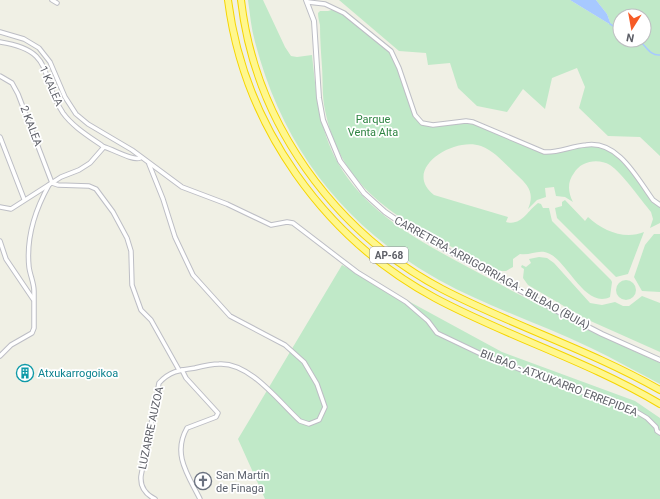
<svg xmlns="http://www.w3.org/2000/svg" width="660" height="499" font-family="Roboto,sans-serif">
<rect width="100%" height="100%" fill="#f0f0e5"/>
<g fill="#c0e9c8" fill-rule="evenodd">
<path d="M248 0H263L285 47 291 56 297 57 312 55C316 92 319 129 338 163 370 220 437 250 492 280 547 310 603 337 660 363V384C637 372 614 359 591 348 541 324 488 307 439 280 343 226 283 148 255 42 251 28 250 14 248 0Z"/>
<path d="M339 0H570L611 25 607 14 596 0H660V156L640 137 608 136 579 108 585 87 577 68 552 78 545 109 523 89 507 112 477 106 458 88 450 63 428 65 426 53 399 51ZM620 16H644V40H620Z"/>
<path d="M335 9 391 51 418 119 427 125 466 121 544 152 598 145 620 157 653 200 660 205V223L650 228 653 219 651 212C641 200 622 173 610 165 598 158 581 161 574 173 567 182 568 192 573 202L565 197 556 196 554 187 545 188 546 197 537 200 528 209C535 193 528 185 517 175 506 165 495 151 481 146 454 136 401 169 434 195L508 217 506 222C522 226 527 211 538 203L541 204 543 208H549L552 221 611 280 612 282 610 297C586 309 568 263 550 254 539 248 531 256 520 254L513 259V267L506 271H497C423 229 343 204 325 110 322 96 323 81 322 67 321 53 320 39 320 25 319 21 318 17 318 13L320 11H328Z"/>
<path d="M565 200 585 221 588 217C603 231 625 240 644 232L628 274 616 277 557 218 555 208 562 206V202Z"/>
<path d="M654 234H660V292L642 291 634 277 645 245Z"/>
<path d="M539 257 547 258 554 263 590 303 602 305 615 302 623 306H629L642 296 660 303V352L586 319 528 285 523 278 524 269 521 267 522 265 526 267 531 263 529 259Z"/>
<path d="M342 265 502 352 635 401 660 418V499H265L238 439Z"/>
<circle cx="626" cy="290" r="10"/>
</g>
<path fill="#a7c9ff" d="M570 0H596L607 14 611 25Z"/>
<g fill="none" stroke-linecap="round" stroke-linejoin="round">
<g stroke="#a7c9ff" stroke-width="1.5">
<path d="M610 24 620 30"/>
<path d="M639 40C646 46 650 56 660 55"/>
</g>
<g stroke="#bdbec5" stroke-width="5.5">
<g id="minor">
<path d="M52 0 57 3"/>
<path d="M308 2 325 4 344 13 391 51 399 68 415 115 422 123 433 125 466 121 473 122 544 152C559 153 571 146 586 145 618 140 637 178 653 200L660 205"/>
<path d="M0 32 24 39 39 48 50 62 65 97 76 114 88 124 132 150 182 187 227 204 271 225 287 222 293 223 357 272 406 302 428 321 437 333 481 354 542 378 632 409 647 418 656 427 657 431 660 433"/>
<path d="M0 42C57 51 38 76 63 113 73 127 90 137 104 147L90 163 79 170 61 177 11 209 0 207"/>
<path d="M0 76 12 83 18 94 52 183"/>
<path d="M0 137 24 199"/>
<path d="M104 147C113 149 132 161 140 158"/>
<path d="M149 164 163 199 175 237 193 275 230 316 285 345 304 362 317 384 325 407 319 420 309 424 300 421C279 402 250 362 219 364 211 364 203 366 195 368 180 370 170 371 159 383L141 476C140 487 145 494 155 499"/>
<path d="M52 183 58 185 89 186 96 189 113 212 127 238 131 251 132 285 141 310 151 320 179 370"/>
<path d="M0 241 6 259 33 299"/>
<path d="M0 356 11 345 32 333 34 328C34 316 34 303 34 291 34 283 30 275 29 267 26 238 35 210 49 185"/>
<path d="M182 370 186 378 218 413 216 417 187 428C172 454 188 475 200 499"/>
</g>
</g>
<g stroke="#bdbec5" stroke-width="6">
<path id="tertiary" d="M306 0 314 21 319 98 323 120 340 161 364 193 385 212 416 233 559 312 602 334 660 360"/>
</g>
<g stroke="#f6d500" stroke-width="8">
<g id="motorway">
<path d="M228 0C244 126 324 238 435 298 508 337 588 361 660 404"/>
<path d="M241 0C255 122 333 231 442 289 513 326 590 350 660 390"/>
</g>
</g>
<use href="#minor" stroke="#fff" stroke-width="3.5"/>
<use href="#tertiary" stroke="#fff" stroke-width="4"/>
<use href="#motorway" stroke="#fff78e" stroke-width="6"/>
</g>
<defs>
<g id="building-ring" transform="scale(0.9)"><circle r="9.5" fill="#fff" stroke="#0f9aa8" stroke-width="1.5"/><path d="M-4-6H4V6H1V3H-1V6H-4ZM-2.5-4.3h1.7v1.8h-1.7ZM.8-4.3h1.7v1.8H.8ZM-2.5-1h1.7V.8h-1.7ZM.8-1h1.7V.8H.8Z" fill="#0f9aa8"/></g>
<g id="church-ring" transform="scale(0.9)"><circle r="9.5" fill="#fff" stroke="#6b7280" stroke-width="1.5"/><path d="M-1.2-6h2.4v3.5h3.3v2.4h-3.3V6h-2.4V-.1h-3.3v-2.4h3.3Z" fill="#6b7280"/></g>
</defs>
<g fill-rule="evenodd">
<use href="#building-ring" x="25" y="373"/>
<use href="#church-ring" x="203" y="481"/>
</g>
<g text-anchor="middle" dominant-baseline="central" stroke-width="3.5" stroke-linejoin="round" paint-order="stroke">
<rect fill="#fff" stroke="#8e8f95" stroke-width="1" x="370" y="247" width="38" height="16" rx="3"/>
<g font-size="10" font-weight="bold" fill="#5d5f67">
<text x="389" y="255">AP-68</text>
</g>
<g font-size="11" fill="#5d5f67" stroke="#fff">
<text transform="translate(51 86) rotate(66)">1 KALEA</text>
<text transform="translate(31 126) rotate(69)">2 KALEA</text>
<text transform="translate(492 273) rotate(29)">CARRETERA ARRIGORRIAGA - BILBAO (BUIA)</text>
<text transform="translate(559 383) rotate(21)">BILBAO - ATXUKARRO ERREPIDEA</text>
<text transform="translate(151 428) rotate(-78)">LUZARRE AUZOA</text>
</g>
<g font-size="11" fill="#2e8442" stroke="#fff">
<text x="373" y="119">Parque<tspan x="373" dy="13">Venta Alta</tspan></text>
</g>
<g font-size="11" fill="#0d838f" stroke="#fff" text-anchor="start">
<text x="38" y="373">Atxukarrogoikoa</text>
</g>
<g font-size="11" fill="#5b616d" stroke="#fff" text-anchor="start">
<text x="216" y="475">San Martín<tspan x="216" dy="13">de Finaga</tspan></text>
</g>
</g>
<g transform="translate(632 28) rotate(191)"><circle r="19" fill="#ffffff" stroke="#bebfc2"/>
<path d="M0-3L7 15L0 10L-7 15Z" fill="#f65b26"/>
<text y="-6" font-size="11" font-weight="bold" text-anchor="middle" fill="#5d5f67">N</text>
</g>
</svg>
